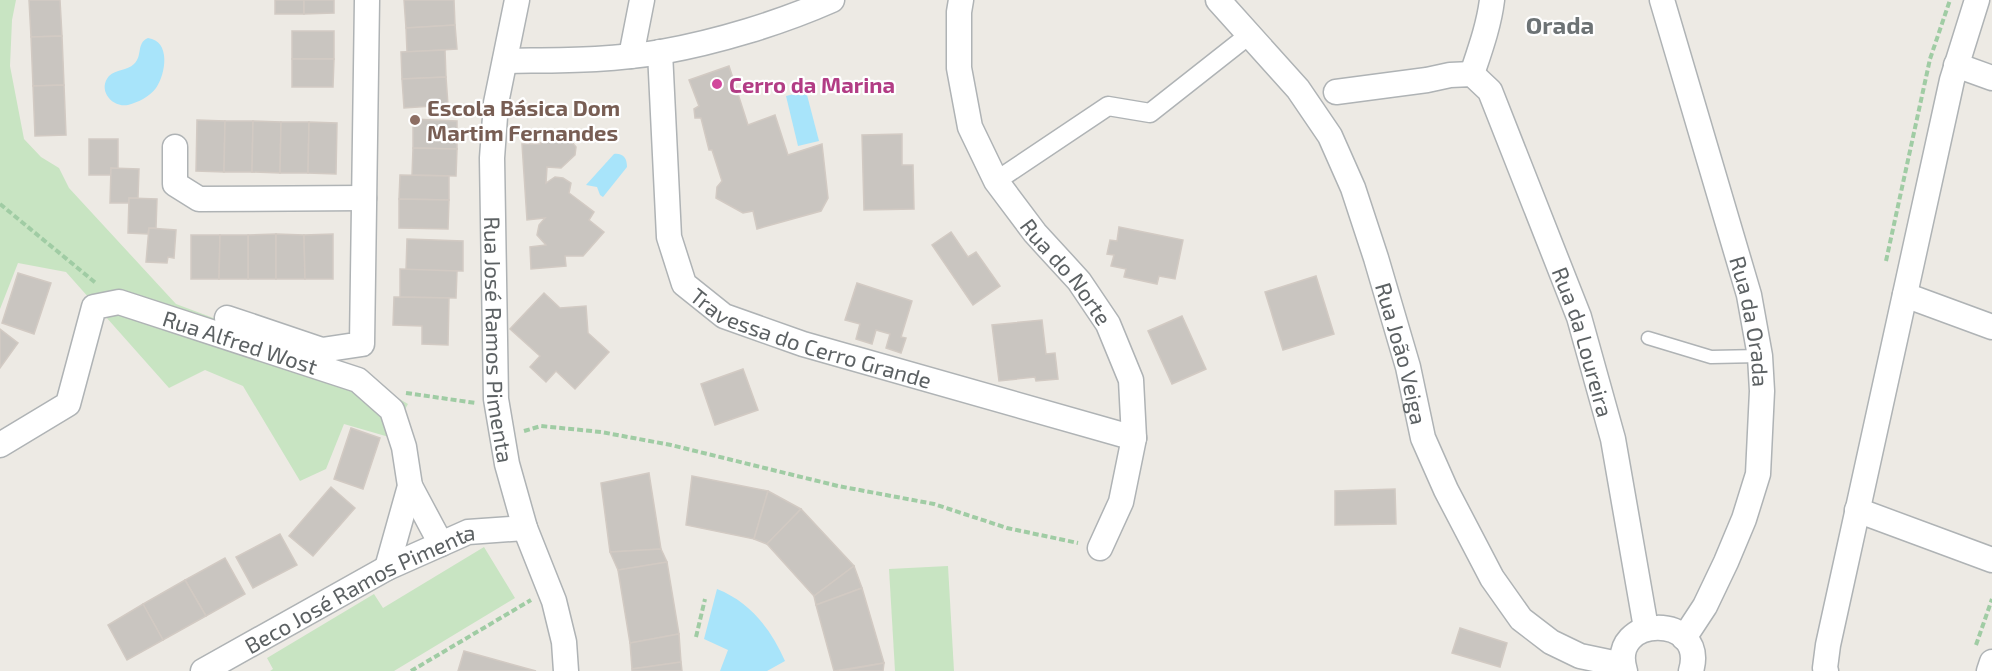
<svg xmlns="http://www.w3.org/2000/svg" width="1992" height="671" font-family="'Exo 2',sans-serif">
<rect width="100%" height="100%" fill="#edeae4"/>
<g fill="#c8e4c2">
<path d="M0 0H16L12 20 10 66 24 139 41 157 59 168 69 188 176 304 346 368 408 404 389 437 344 424 326 469 300 481 243 386 205 370 169 388 66 272 18 263 0 309Z"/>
<path d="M484 547 515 598 394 671H270L273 669 267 658 374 594 383 608Z"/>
<path d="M948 566 954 671H895L889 569Z"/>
</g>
<g fill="#a8e4fa">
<path d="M148 38C171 41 166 74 156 88 149 97 139 102 128 105 112 108 97 90 109 76 116 69 127 71 134 64 143 56 136 43 148 38Z"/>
<path d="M806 91 819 141 798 146 786 96Z"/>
<path d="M614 154C623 153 627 158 627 167L603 197 600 195 597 187 586 185Z"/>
<path d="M717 589C750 602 771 629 785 661L767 671H720L728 650 704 639Z"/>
</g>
<g fill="#c9c5c0" stroke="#d2cac3" stroke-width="1.5">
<path d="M29 0H60L62 36 31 37Z"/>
<rect x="275" y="0" width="29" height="14"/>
<path d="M304 0H334V13L304 14Z"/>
<path d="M404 0H454L455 25 406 28Z"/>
<path d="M455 25 457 49 407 52 406 28Z"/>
<rect x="292" y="31" width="42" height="28"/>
<path d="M62 36 64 85 33 86 31 37Z"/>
<path d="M445 50 446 77 402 79 401 52Z"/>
<path d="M292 59H334L333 87H292Z"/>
<path d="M729 66 748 125 775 115 788 155 822 144 828 198 821 211 757 229 753 211 743 213 716 198 717 187 722 181 712 150H709L701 118H695L694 109 699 106 689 80Z"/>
<path d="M446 77 448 105 404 108 402 79Z"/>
<path d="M64 85 66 135 35 136 33 86Z"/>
<path d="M413 119 457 121V149L413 148Z"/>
<path d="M197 120 225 121 224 172 196 171Z"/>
<path d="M225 121H253L252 172H224Z"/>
<path d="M253 121 281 122 280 173 252 172Z"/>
<path d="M281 122H309L308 173H280Z"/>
<path d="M309 122 337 123 336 174 308 173Z"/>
<path d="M902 134V165H913L914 209 864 210 862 135Z"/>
<path d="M566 135 576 147 575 155 561 168 547 167 546 183 555 177 563 178 571 183 569 193 594 212 589 220 604 232 583 256H565L566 266 531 269 530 247 546 245 537 235 539 225 545 218 527 220 522 144H540L545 138Z"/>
<path d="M89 139H118V169L111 168V175H89Z"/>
<path d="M413 148 457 149 456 176 412 175Z"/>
<path d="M111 168 139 169 138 198H129V203H110Z"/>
<path d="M400 175 449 176V200L399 199Z"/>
<path d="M129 198 157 199 156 228H149L148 234 128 233Z"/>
<path d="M399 199 449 200 448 229 399 228Z"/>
<path d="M1119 227 1183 240 1175 279 1159 276 1157 284 1124 277 1126 269 1111 266 1114 255 1107 254 1110 240 1117 241Z"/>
<path d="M149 228 176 230 174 258 168 257 167 263 146 262Z"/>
<path d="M951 232 968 257 976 252 1000 286 973 305 932 245Z"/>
<path d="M276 234V279H248V235Z"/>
<path d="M276 234 304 235 305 279H276Z"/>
<path d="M333 234V279H305L304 235Z"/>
<path d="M191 235H220L219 279H191Z"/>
<path d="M220 235H248V279H219Z"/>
<path d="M407 239 463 241V271L406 270Z"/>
<path d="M400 269 457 271 456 298 400 297Z"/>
<path d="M18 273 51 283 34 334 2 323Z"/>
<path d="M1316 276 1334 334 1283 350 1265 292Z"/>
<path d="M857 283 912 301 901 337 906 338 901 353 886 348 890 334 876 330 872 344 856 339 860 324 845 320Z"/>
<path d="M544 293 560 308 586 306 588 333 609 352 575 389 556 371 546 382 530 367 540 356 510 329Z"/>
<path d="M394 297 449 298 448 345 422 344V326L393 325Z"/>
<path d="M1182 316 1206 369 1172 384 1148 331Z"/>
<path d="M1042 320 1046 354 1055 353 1058 379 1036 381 1035 377 999 381 992 325Z"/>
<path d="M0 329 18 343 0 368Z"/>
<path d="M743 369 758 410 715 425 701 384Z"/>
<path d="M351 428 380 438 363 489 334 479Z"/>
<path d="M649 473 661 549 610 552 601 483Z"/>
<path d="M692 476 768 491 754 539 686 525Z"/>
<path d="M331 487 355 508 313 556 289 536Z"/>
<path d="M1395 489 1396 524 1335 525V491Z"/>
<path d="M768 491 801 509 767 544 754 539Z"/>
<path d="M801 509 854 566 814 596 767 544Z"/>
<path d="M280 534 297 565 253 588 236 557Z"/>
<path d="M661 549 667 562 618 570 610 552Z"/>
<path d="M225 558 245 594 206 616 185 580Z"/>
<path d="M667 562 679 634 630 643 618 570Z"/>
<path d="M854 566 862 588 816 605 814 596Z"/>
<path d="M185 580 206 616 163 640 143 604Z"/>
<path d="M862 588 884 663 834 671 816 605Z"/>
<path d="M143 604 163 640 127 660 108 625Z"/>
<path d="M1460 628 1507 643 1500 667 1452 653Z"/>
<path d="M679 634 681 662 632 669 630 643Z"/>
<path d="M464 651 536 671H458Z"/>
<path d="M681 662 682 671H632V669Z"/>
<path d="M884 663 883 671H840Z"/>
</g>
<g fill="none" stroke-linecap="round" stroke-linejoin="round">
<g stroke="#afb3b5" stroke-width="15">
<path id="service" d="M1648 338 1711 357 1760 356"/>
</g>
<g stroke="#afb3b5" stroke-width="21">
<path id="pedestrian" d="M996 181 1108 106 1150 113 1249 35"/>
</g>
<g stroke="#afb3b5" stroke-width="27">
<g id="minor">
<path id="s1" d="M517 0 496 103 492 158 496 399 507 464 525 528 554 601 564 642 566 671"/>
<path id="s2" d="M961 0 959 12V68L970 127 996 181 1035 233 1079 281 1108 324 1131 380 1134 438 1121 502 1100 548"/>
<path id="s3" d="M1218 0 1298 89 1330 136 1353 188 1376 258 1408 367 1423 438 1446 490 1492 578 1521 619 1551 642 1580 656 1623 665"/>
<path id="s4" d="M1662 0 1749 295 1760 356 1762 391 1758 474 1744 519 1726 562 1705 606 1684 638"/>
<path id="s5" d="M660 52 669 237 684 284 724 316 803 344 1134 438"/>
<path d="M631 56 642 0"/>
<path d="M505 61C556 60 609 61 661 52 717 42 780 23 832 0"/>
<path d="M1956 65 1992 78"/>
<path d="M1472 74C1480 50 1489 25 1492 0"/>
<path id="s6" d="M1336 92 1427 80 1450 75 1472 74 1490 91 1579 317 1613 439 1646 628"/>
<path d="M175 147V184L199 199 364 198"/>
<path d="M1905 295 1992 327"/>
<path d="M227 318 322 350 362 344 367 0"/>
<path id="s7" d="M0 445 68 404 94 307 119 302 358 380 392 410 404 447 410 486 387 568"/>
<path d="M410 486 441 544"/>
<path d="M1857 510 1992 560"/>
<path id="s8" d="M203 671 387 568 468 532 525 528"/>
<path d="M1625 671C1607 614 1708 613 1691 671"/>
<path d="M1826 671 1825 668 1828 645 1952 80 1977 0"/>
<path d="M1989 671 1992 662"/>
</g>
</g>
<g stroke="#a0cca4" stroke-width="4" stroke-dasharray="6 3" stroke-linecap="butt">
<path d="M0 204 97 284"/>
<path d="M1886 261 1930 59 1950 0"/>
<path d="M406 393 476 403"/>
<path d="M524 431 541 426 601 432 671 445 838 486 934 504 1007 528 1078 543"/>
<path d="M696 637 705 599"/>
<path d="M1976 645 1992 599"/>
<path d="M411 671 531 600"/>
</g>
<use href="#service" stroke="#fff" stroke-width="12"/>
<use href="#pedestrian" stroke="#fff" stroke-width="18"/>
<use href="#minor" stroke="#fff" stroke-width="24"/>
</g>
<circle fill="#d1479c" stroke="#fff" stroke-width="2" cx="717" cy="84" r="6"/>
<circle fill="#8d6e63" stroke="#fff" stroke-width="2" cx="415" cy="120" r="6"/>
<g text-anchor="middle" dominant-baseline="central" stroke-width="4.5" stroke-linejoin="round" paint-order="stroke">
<g font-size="22" font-weight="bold" fill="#b23c85" stroke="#fff" text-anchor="start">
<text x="729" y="84">Cerro da Marina</text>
</g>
<g font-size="22" font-weight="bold" fill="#785e54" stroke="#fff" text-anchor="start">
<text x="427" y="107">Escola Básica Dom<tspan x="427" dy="25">Martim Fernandes</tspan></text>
</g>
<g font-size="22" fill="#5c6163" stroke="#fff">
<text stroke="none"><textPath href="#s2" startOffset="303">Rua do Norte</textPath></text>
<text stroke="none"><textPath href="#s4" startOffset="334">Rua da Orada</textPath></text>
<text stroke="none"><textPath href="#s5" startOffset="375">Travessa do Cerro Grande</textPath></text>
<text stroke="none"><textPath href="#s1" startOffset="342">Rua José Ramos Pimenta</textPath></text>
<text stroke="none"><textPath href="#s7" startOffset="333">Rua Alfred Wost</textPath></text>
<text stroke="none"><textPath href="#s6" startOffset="430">Rua da Loureira</textPath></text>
<text stroke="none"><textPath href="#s3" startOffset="406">Rua João Veiga</textPath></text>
<text stroke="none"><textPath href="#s8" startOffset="178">Beco José Ramos Pimenta</textPath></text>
</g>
<g font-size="24" font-weight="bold" fill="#6d7375" stroke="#fff">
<text x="1560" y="24">Orada</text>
</g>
</g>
</svg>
